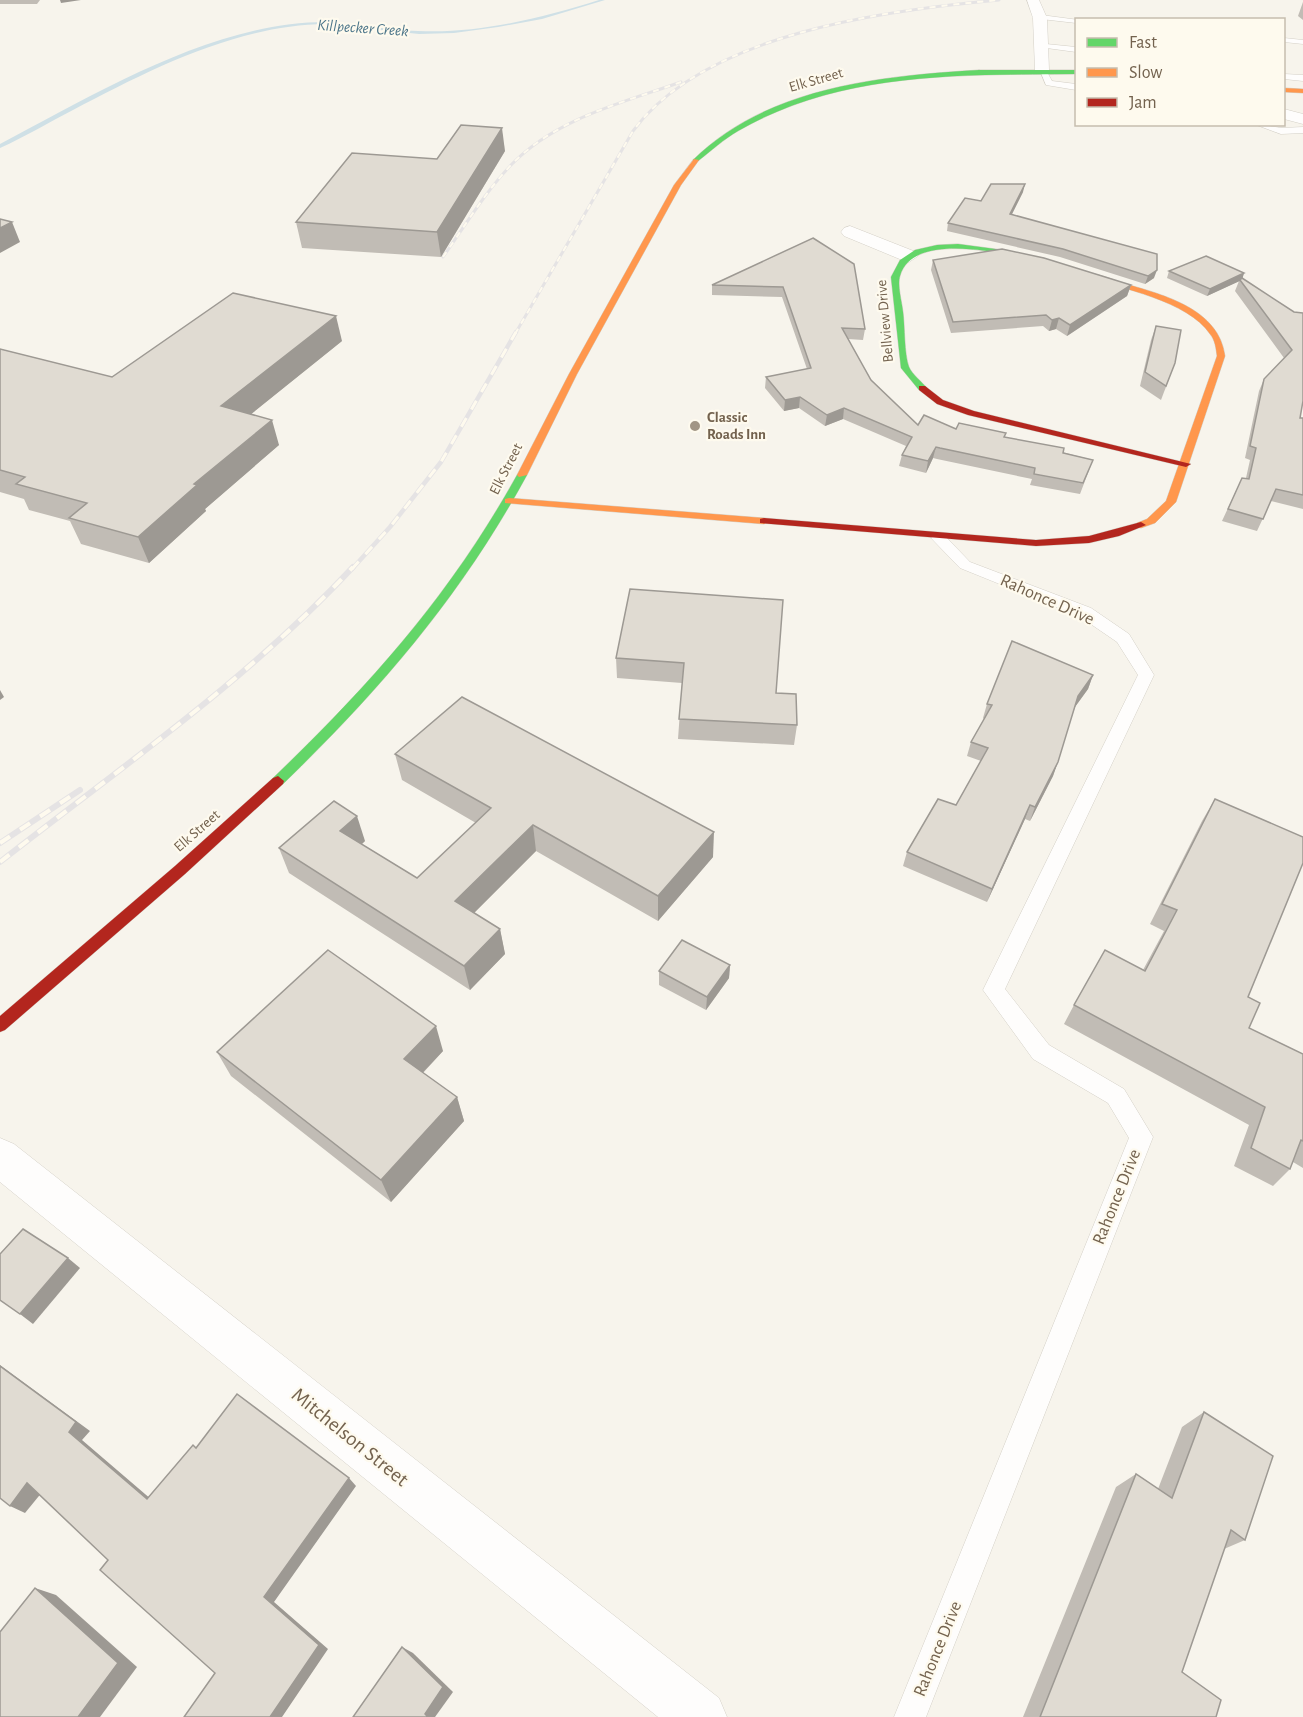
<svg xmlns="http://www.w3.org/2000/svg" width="1303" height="1717" font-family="'Alegreya Sans',sans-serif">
<rect width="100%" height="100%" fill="#f7f4ec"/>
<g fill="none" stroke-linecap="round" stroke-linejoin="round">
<path fill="#cfe0e6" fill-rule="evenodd" d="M599 0H605L542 19 498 27 454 33 419 34 326 24C237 25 151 69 73 110 49 122 25 137 0 148V144C97 93 214 22 326 22 357 24 387 30 418 31 478 34 542 18 599 0Z"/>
<g stroke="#d4d0c7" stroke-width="1">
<g id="lane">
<path d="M1038 15H1041L1079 20 1076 23 1041 19Z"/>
<path d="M1284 38 1303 40V44L1284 42Z"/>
<path d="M1036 43 1076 47V52L1039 47Z"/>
<path d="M1039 68H1045L1052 81 1076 84V90L1046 85Z"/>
<path d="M1284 74 1303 75V81L1284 79Z"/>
<path d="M1254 124 1282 128 1303 127V133L1281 134Z"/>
<path d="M939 533 944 535 970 562 1091 608 1129 634 1154 675 1005 989 1049 1045 1124 1089 1153 1137 926 1717H894L1129 1138 1108 1103 1033 1059 983 990 1138 675 1117 642 1079 616 960 568 931 538Z"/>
</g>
</g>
<g stroke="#d4d0c7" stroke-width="1">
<g id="street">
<path d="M1027 0H1039L1047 18 1049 70 1042 74 1035 70 1033 18Z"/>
<path d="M1284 109 1303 114V124L1284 119Z"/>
<path d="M850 226 916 252 918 256 909 262 902 260 844 236 841 232 844 228Z"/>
<path d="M0 1138 14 1144 719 1698 727 1717H658L0 1182Z"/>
</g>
</g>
<g stroke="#d4d0c7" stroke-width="1">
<g id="fast">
<path d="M979 70H1076V74C960 75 842 71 738 131 724 139 711 151 698 161L693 160C767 87 880 76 979 70Z"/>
<path d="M958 244 1003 250 1043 260 1039 262C1007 254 913 230 900 276 897 285 902 302 903 312 905 327 904 353 909 367 912 374 922 382 927 388L919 390 901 368 891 277 900 260 915 250 937 245Z"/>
<path d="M522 472 527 475C461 596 381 689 283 784H273L272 781 273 778C371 684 451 594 517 475Z"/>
</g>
</g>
<g stroke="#d4d0c7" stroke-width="1">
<g id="slow">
<path d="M1284 88 1303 89V93L1284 92Z"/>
<path d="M694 159 699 160 681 185 577 374 527 475 519 477 517 475 569 374 674 185Z"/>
<path d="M1085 273C1098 273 1113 280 1126 284 1164 295 1219 309 1225 356L1176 502 1155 523 1141 528 1137 527V523L1147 519 1166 501 1217 356C1216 348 1215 340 1210 334 1188 301 1121 288 1085 277Z"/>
<path d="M509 498 764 518 769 521 764 524 505 503V499Z"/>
</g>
</g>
<g stroke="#d4d0c7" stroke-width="1">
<g id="jam">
<path d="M919 386H925L943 400 974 411 1191 464 1186 467 968 415 937 404 919 390Z"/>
<path d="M764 518 1036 540 1089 536 1141 522 1146 525 1119 536 1089 543 1036 546 760 523V519Z"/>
<path d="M278 776 284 781 283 784 185 874 5 1030 0 1032V1016L175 866 273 778Z"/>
</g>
</g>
<use href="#lane" fill="#fefdfc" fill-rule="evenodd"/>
<use href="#street" fill="#fefdfc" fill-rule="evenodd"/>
<use href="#fast" fill="#63d668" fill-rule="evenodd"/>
<use href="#slow" fill="#ff974d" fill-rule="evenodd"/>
<use href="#jam" fill="#b3261e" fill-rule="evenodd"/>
<g stroke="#e5e3e4" stroke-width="3">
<g id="rail-far2">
<path d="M443 257C465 226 485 192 512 164 557 118 622 103 681 82"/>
<path d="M515 334 633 131C705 33 887 10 999 0"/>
</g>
</g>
<g stroke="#e5e3e4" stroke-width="4.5">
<path id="rail-far1" d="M352 569 390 527 441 462 516 332"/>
</g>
<g stroke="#e5e3e4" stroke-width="6">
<g id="rail">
<path d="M0 843 80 790"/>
<path d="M0 862C120 768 249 679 353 567"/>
</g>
</g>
<use href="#rail-far2" stroke="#fefaee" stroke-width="2" stroke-dasharray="6" stroke-linecap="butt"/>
<use href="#rail-far1" stroke="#fefaee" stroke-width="3" stroke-dasharray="10" stroke-linecap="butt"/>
<use href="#rail" stroke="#fefaee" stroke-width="4" stroke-dasharray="12" stroke-linecap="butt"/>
</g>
<g fill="#c1bcb5">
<path d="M0 0H40L37 4H0Z"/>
<path d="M1303 2V20L1298 16Z"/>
<path d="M505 151 441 257 302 248 296 222 437 159Z"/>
<path d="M1023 192 1012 214 1154 278 1145 284 1060 257 947 231 948 223 981 201Z"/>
<path d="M813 238 865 329 863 340 848 339 871 380 918 425 956 429 1005 437 1093 460 1080 494 1030 485 1032 479 937 459 933 458 926 473 899 466 902 455 906 446 843 419 825 426 799 408 784 411 765 388 766 377 807 369 782 297 712 295V285Z"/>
<path d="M933 260 1131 285 1127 296 1067 336 1056 329 1049 331 1043 326 951 333 931 270Z"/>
<path d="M1169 271 1244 273 1242 279 1294 312 1300 418H1303V509L1271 501 1257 531 1222 521 1242 478H1246L1250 460 1245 458 1259 391 1264 379 1284 358 1235 291 1239 281 1207 296 1167 278Z"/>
<path d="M1156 326 1175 363 1161 400 1140 386 1151 340Z"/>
<path d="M342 341 251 414 279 445 205 509 206 511 149 563 81 544 70 521 29 510 24 499 0 492V349L112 377Z"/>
<path d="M630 589 776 693 797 725 794 745 678 739 682 683 617 678 616 658Z"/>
<path d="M1093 675 1088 689 1075 707 1053 776 1030 821 1025 819 987 902 903 866 907 852 956 805 981 761 967 756 971 742 984 719 983 718 987 704Z"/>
<path d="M395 754 713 857 658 921 536 851 474 913 500 929 505 954 470 990 289 873 279 848 365 841 362 844 417 878 476 823 402 780Z"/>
<path d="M1215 799 1248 997 1249 1028 1303 1054V1168L1293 1162 1290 1169 1273 1186 1234 1166 1249 1125 1064 1024 1074 1005 1143 970 1164 931 1150 924 1202 821Z"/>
<path d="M730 965 729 978 706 1010 659 985V971Z"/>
<path d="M443 1051 423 1073 457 1097 464 1121 391 1202 231 1076 217 1052Z"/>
<path d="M1204 1412 1245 1540 1224 1549 1182 1672 1216 1717H1023L1116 1487 1136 1474 1158 1489 1182 1427Z"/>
</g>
<g fill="#9d9993">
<path d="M60 0H81L61 3Z"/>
<path d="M502 128 505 151 441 257 437 232Z"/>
<path d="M1025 184 1023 192 1008 222 1010 214Z"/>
<path d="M12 222 20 242 0 253V228Z"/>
<path d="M1157 270 1154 278 1145 284 1148 276Z"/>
<path d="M1244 273 1242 280 1207 296 1210 289Z"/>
<path d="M1131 285 1127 296 1067 336 1070 325Z"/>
<path d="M336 316 342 341 229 432 221 406Z"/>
<path d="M1059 318 1056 329 1049 331 1052 320Z"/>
<path d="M800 397 799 408 784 411 785 400Z"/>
<path d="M844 408 843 419 825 426 827 415Z"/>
<path d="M272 420 279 445 205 509 206 511 149 563 138 537 194 484Z"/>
<path d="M936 447 933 458 926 473 928 461Z"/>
<path d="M1093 675 1088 689 1072 711 1078 696Z"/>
<path d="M0 690 4 697 0 700Z"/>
<path d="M1058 762 1053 776 1030 821 1035 807Z"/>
<path d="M1030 805 1025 819 987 902 992 889Z"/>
<path d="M357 816 365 841 348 856 340 831Z"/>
<path d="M533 825 536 851 461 926 455 901Z"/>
<path d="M714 832 713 857 658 921V896Z"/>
<path d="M500 929 505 954 470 990 464 966Z"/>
<path d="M730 965 729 978 706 1010 707 997Z"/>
<path d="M436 1026 443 1051 412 1084 404 1059Z"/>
<path d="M457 1097 464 1121 391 1202 381 1180Z"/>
<path d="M68 1258 80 1268 33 1324 20 1314Z"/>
<path d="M0 1365 90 1431 82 1440 159 1506 147 1499 69 1432 0 1366Z"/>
<path d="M349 1478 356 1486 274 1602 328 1649 282 1717H270L264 1597Z"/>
<path d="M27 1483 43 1491 25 1513 10 1506Z"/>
<path d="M35 1588 56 1595 137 1667 100 1717H78Z"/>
<path d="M402 1647 413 1653 453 1692 435 1717H428L425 1714Z"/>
</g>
<g fill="#e0dbd2" stroke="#9d9993" stroke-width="1.5">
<path d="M461 125 502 128 437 232 296 222 352 153 437 159Z"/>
<path d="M991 184H1025L1010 214 1157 254V270L1148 276 1063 249 948 223 965 198 981 201Z"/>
<path d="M0 219 12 222 0 228Z"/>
<path d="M813 238 854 264 865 329 842 328 871 380 918 425 924 415 956 429 959 423 1006 433 1004 437 1064 448 1063 453 1093 460 1083 483 1034 474 1035 468 940 448 936 447 928 461 902 455 912 437 844 408 827 415 800 397 785 400 766 377 811 368 783 287 712 285Z"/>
<path d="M1002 249 1044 258 1131 285 1070 325 1059 318 1052 320 1046 315 953 322 933 260Z"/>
<path d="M1206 256 1244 273 1210 289 1169 271Z"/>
<path d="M1242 278 1294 312 1303 313V401L1300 418H1303V495L1276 489 1263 519 1228 509 1242 478 1249 479 1256 448 1250 446 1264 379 1292 350 1240 280Z"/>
<path d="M233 293 336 316 221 406 272 420 194 484 197 485 138 537 69 518 87 503 16 484 25 477 0 470V349L112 377Z"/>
<path d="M1156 326 1181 330 1175 363 1166 386 1145 372Z"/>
<path d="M630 589 783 600 776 693 796 694 797 725 679 719 684 663 616 658Z"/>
<path d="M1012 641 1093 675 1078 696 1058 762 1035 807 1030 805 992 889 907 852 938 799 956 805 988 748 971 742 992 705 987 704Z"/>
<path d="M462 697 714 832 658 896 533 825 455 901 500 929 464 966 279 848 334 801 357 816 340 831 417 878 491 808 395 754Z"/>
<path d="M1215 799 1303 837V863L1248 997 1260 1003 1249 1028 1303 1054V1141L1301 1140 1290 1169 1251 1148 1265 1107 1074 1005 1105 950 1145 971 1177 910 1162 904Z"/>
<path d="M682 940 730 965 707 997 659 971Z"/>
<path d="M328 950 436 1026 404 1059 457 1097 381 1180 217 1052Z"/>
<path d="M23 1229 68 1258 20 1314 0 1300V1254Z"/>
<path d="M0 1366 76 1422 69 1432 147 1499 193 1445 196 1448 237 1394 349 1478 264 1597 319 1645 270 1717H184L215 1673 100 1570 108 1560 27 1483 10 1506 0 1498Z"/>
<path d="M1204 1412 1273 1456 1245 1540 1231 1530 1182 1672 1221 1700 1216 1717H1040L1136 1474 1172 1498Z"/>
<path d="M35 1588 118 1663 78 1717H0V1632Z"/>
<path d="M402 1647 443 1687 425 1714 428 1717H353Z"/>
</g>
<circle fill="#a19585" stroke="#fefaee" stroke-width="2" cx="695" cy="426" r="6"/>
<g text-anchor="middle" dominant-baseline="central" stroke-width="4.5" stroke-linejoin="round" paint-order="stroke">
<g font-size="15" fill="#73624e" stroke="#fefaee">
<text transform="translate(816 80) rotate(-16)">Elk Street</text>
<text transform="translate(885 321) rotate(-95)">Bellview Drive</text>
<text transform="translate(506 469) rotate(-63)">Elk Street</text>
<text transform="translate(197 831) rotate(-41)">Elk Street</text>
</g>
<g font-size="15" font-weight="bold" fill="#73624e" stroke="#fefaee" text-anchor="start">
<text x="707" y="417">Classic<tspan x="707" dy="17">Roads Inn</tspan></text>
</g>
<g font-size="16" font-style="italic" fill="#4d768a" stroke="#fefaee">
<text transform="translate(363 28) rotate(4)">Killpecker Creek</text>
</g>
<g font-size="18" fill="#73624e" stroke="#fefaee">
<text transform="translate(1047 600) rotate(24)">Rahonce Drive</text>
<text transform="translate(1117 1197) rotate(-68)">Rahonce Drive</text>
<text transform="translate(938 1649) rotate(-68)">Rahonce Drive</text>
</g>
<g font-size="21" fill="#73624e" stroke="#fefaee">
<text transform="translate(350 1437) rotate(39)">Mitchelson Street</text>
</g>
</g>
<rect x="1075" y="18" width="210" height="108" fill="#fefaee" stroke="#c6bdae" stroke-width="1.5"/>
<rect x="1087" y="38" width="30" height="9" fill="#63d668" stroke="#c6bdae" stroke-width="1.5"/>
<text x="1129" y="48" font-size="18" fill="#73624e">Fast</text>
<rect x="1087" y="68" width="30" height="9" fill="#ff974d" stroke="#c6bdae" stroke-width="1.5"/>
<text x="1129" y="78" font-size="18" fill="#73624e">Slow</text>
<rect x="1087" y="98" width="30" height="9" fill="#b3261e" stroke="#c6bdae" stroke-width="1.5"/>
<text x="1129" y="108" font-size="18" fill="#73624e">Jam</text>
</svg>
